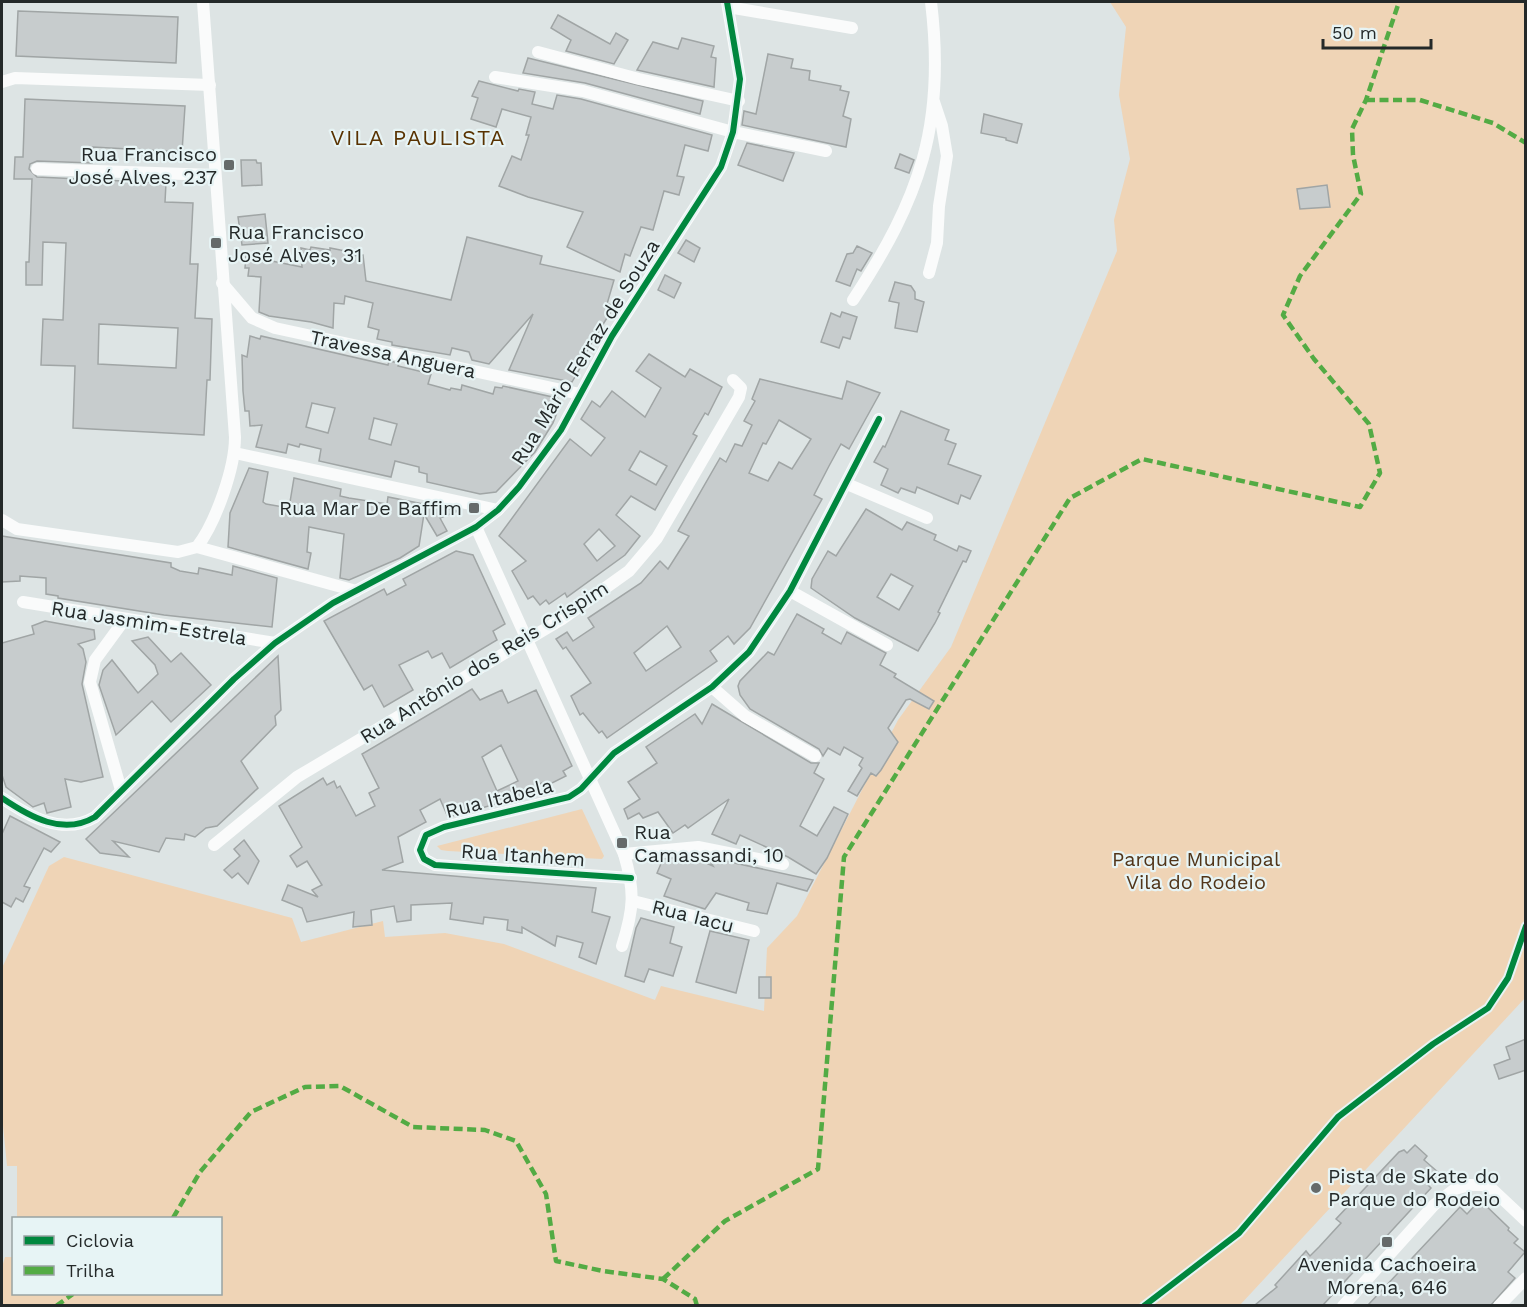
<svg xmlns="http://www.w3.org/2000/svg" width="1527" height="1307" font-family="'Work Sans',sans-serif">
<rect width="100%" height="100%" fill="#dde4e4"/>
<g fill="#efd4b6">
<path d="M1110 2H1525V998L1240 1305 2 1306V1267L5 1257H13L14 1294H220V1218H17V1166H7L2 1115V968L49 866 64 857 292 918 301 942 383 921 385 937 445 933 504 944 655 1000 661 986 764 1011 767 948 797 916 898 720 951 647 1117 251 1114 220 1130 159 1119 95 1126 27Z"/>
<path d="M582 809 604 856 602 859 448 851 441 850 437 846Z"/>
</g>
<g fill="#c7cccd" stroke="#a0a5a5" stroke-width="1.5" fill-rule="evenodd">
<path d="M18 11 178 17 176 63 16 56Z"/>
<path d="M558 15 610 44 616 33 628 40 614 64 566 51 571 40 551 28Z"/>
<path d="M682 38 714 46 711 57 716 58 714 87 637 70 653 42 678 49Z"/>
<path d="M768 54 793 59 791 68 810 71 809 80 841 86 840 90 849 92 843 116 851 119 846 147 742 125 744 111 756 114Z"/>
<path d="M528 58 703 101 700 114 585 83 523 73Z"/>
<path d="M479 81 518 91 519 89 535 92 532 104 553 109 557 95 581 99 712 135 708 151 685 145 677 176 684 177 679 195 664 191 653 230 641 227 630 256 625 254 620 272 567 247 583 212 528 197 499 186 512 156 521 160 529 135H526L531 117 502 109 496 127 471 119 478 98 472 96Z"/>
<path d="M25 99 185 106 182 152 93 147 92 163 37 161 30 164 29 169 37 177 166 183 165 202 193 203 190 264H198L195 318 212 319 210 380H207L204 435 73 428 75 366 41 365 43 319 63 320 66 243 43 242 42 285H26V262H29L32 179H14L15 157H23ZM99 324 178 328 176 368 98 364Z"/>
<path d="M984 114 1022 124 1017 143 1006 140V138L981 133Z"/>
<path d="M747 143 794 153 783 181 738 165Z"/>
<path d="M900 154 914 160 909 173 895 168Z"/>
<path d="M241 160H256L257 163H261L262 185 242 186Z"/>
<path d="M1327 185 1330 207 1300 209 1297 189Z"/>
<path d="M265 214 268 243 242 245 238 217Z"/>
<path d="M467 237 542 256 540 264 614 280 607 304 615 305 592 342 585 355 587 356 572 382 509 370 533 314 489 364 472 360 469 352 452 348 450 355 392 345V342L377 339 379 330 368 327 373 303 345 296 344 304 334 303 333 328 311 322 269 316 259 312 261 277 248 276 249 268H245L246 256 302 267 301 248 310 250 311 247 330 250V248L351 252V256L363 255 366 281 451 300Z"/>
<path d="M686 240 700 248 694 262 678 253Z"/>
<path d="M857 246 872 253 861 271 857 269 850 286 836 281 847 254 853 253Z"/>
<path d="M665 275 681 283 674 298 658 290Z"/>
<path d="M895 282 911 286 915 292V299L924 302 917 332 895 328 899 303 889 301Z"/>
<path d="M842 312 857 317 850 339 843 337 839 348 821 342 831 313 840 317Z"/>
<path d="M250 336 260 339 261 336 388 365 389 361 399 363 398 366 431 374 428 384 450 390 451 388 461 390 462 385 493 394 495 387 502 388 503 386 557 398 561 402 553 423 535 452 496 492 480 494 427 482V474L419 472V467L395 461 391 477 319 461 321 449 300 444 299 447 288 444 286 453 256 447 262 425 250 426 249 411H245L243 391 242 355 247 357ZM312 403 335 408 328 433 306 427ZM374 418 397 424 391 445 369 439Z"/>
<path d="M649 354 685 377 690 369 722 387 708 415 705 413 693 434 697 436 655 510 631 496 616 515 640 536 625 555 567 597 565 593 549 604 546 600 540 605 533 596 528 599 512 571 526 561 499 536 570 439 591 456 605 438 581 419 592 401 600 407 612 391 645 417 661 388 636 371ZM640 451 667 466 656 485 629 470ZM599 529 615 546 597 561 584 544Z"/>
<path d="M760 379 842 399 847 381 880 393 849 449 841 444 829 466 814 495 822 499 750 628 734 644 728 636 710 651 717 661 607 738 602 731 599 733 583 713 580 715 571 696 591 683 566 647 563 649 556 639 567 632 573 641 594 627 588 618 641 583 660 561 668 569 689 536 678 531 720 458 726 462 735 444 742 446 752 425 744 421 755 401 752 399ZM779 420 811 439 792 469 779 462 768 481 749 473 763 443 766 444ZM667 626 681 647 646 671 634 653Z"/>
<path d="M901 411 949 430 945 440 956 444 948 464 981 476 970 499 961 495 958 504 917 487 915 493 901 488 898 493 881 485 888 469 874 462 883 446 885 447Z"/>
<path d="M249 468 268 472 263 502 266 504 289 508 294 478 341 489 340 496 349 498 387 504 388 497 458 511 440 518 447 531 437 536 424 514 419 546 400 558 349 580 340 578 344 534 309 527 307 552 311 553 308 569 228 547 230 513Z"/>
<path d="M866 509 902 530 907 522 936 535 934 540 957 551 959 546 971 551 966 562 963 561 938 612 940 613 935 623 918 651 855 618 811 588 812 579 828 551 836 556ZM891 574 913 586 899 610 877 597Z"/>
<path d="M2 536 171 563V567L180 571 198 574 199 568 232 575 233 566 277 578 272 627 164 615 58 598V596L46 594V578L20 576V581L2 582Z"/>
<path d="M456 551 473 555 505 624 493 631 497 640 450 668 442 653 432 658 428 651 399 665 413 690 384 707 372 685 364 690 324 621 384 589 387 595 406 585 403 579Z"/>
<path d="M797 614 824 629 822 633 841 644 847 632 886 653 880 665 896 674 894 677 934 701 929 709 910 699 906 700 888 728 898 742 881 770 876 776 871 773 857 796 848 791 862 768 859 765 863 758 844 747 840 755 828 748 823 756 819 749 750 709 740 695 738 686 740 681 768 652 774 655Z"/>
<path d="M45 621 94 630 95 639 78 644 83 649 86 662 82 684 103 777 81 782 65 779 71 807 47 813 44 803 33 807 6 787 2 775V643L34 634 32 626Z"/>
<path d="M148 637 171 662 181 653 211 685 171 722 152 701 116 735 99 685 103 670 112 660 138 693 158 674 155 665 132 641Z"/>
<path d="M278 656 281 710 275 716 276 725 241 761 258 788 217 826 206 828 195 837 185 834 184 840 166 838 159 852 113 841 129 857 100 853 86 839Z"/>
<path d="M472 689 480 700 502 690 508 703 536 690 572 766 563 771 566 776 546 786 544 782 520 793 522 797 448 817 440 799 420 810 426 822 398 837 403 862 382 870 596 888 592 912 610 917 596 964 579 957 583 943 557 936 555 946 522 927V933L507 930 508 920 484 917 483 924 450 919 452 903 411 905V920L397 922 394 906 371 910 372 925 353 927 354 912 307 922 302 908 282 900 288 885 318 897 312 890 322 885 307 861 297 867 290 856 302 847 279 806 323 778 327 785 334 781 337 788 340 786 356 816 375 806 369 793 379 788 362 754ZM501 745 518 781 497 791 482 757Z"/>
<path d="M712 704 811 763H819L814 773 824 779 800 826 817 836 834 807 848 814 827 858 816 874 788 857 740 835 736 844 712 834 729 799 688 828 685 825 673 833 658 812 643 818 639 813 628 819 624 809 640 799 628 782 657 763 646 747 695 714 702 724Z"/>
<path d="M10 816 60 842 51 852 44 848 24 886 30 888 23 902 16 898 11 907 2 902V834Z"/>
<path d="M244 840 259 861 248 884 238 873 232 878 224 870 240 856 234 849Z"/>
<path d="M690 856 713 866 707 857 813 880 807 891 777 883 767 914 747 910 749 903 716 893 705 909 664 896 671 879 657 873 663 859Z"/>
<path d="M641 918 674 927 670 943 682 947 673 976 649 969 644 982 625 976 636 928Z"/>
<path d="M710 931 749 940 736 993 696 982Z"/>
<rect x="759" y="977" width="12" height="21"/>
<path d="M1526 1039V1070L1499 1079 1494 1065 1510 1059 1506 1047Z"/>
<path d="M1415 1145 1427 1156 1424 1160 1439 1173 1428 1185 1431 1188 1323 1305H1255L1277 1287 1275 1285 1306 1251 1310 1256 1319 1247 1341 1223 1336 1219 1399 1152 1404 1150 1407 1153Z"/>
<path d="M1480 1200 1509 1228 1508 1230 1518 1239 1514 1243 1525 1252 1508 1272 1515 1278 1491 1305H1368L1460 1207 1467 1214Z"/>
</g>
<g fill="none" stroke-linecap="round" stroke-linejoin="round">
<g stroke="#fafbfb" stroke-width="12">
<path d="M728 7 852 28"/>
<path d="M538 52 639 79 739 101"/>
<path d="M495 77 583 91 733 132 826 151"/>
<path d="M2 82 15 78 210 85"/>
<path d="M37 169 215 175"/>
<path d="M929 273 937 243 939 206 947 156 942 126 934 102"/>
<path d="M222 283 252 318 275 328 580 394"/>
<path d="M853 300C920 198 946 125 931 2"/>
<path d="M235 453 498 510"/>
<path d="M847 484 927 518"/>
<path d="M2 520 17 529 178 552 197 547C216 522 235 468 235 437L203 2"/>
<path d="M476 527 624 854C635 891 634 909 622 946"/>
<path d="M197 547 356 591"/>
<path d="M790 591 887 645"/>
<path d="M23 602 275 643"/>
<path d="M712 687 745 716 815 756"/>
<path d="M121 790 90 682 95 660 125 619"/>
<path d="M2 798C30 817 63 836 95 817L234 679 275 643 333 603 476 527 498 510 519 487 561 430 612 336 721 167 733 132 740 79 727 2"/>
<path d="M214 845 297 777 562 619 629 571 657 538 739 397 741 388 733 380"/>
<path d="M624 854 698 847 783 864"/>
<path d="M631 878 435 865 424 859 420 850 426 835 444 827 569 797 581 789 614 753 712 687 749 652 790 591 879 419"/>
<path d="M633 901 754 931"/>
<path d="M1343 1306 1434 1205 1455 1189 1469 1185H1483L1492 1189 1526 1221"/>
<path d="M1499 1306 1526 1278"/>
</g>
<g stroke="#53ab44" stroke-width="4.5" stroke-dasharray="9 4.5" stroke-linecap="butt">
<path d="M1366 100H1420L1493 123 1526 143"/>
<path d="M173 1218 200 1172 251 1112 305 1087 340 1086 413 1127 485 1130 516 1141 546 1194 556 1261 603 1271 663 1279 695 1299 697 1306"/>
<path d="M663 1279 725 1221 818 1169 844 857 1070 498 1142 459 1360 507 1380 473 1369 424 1314 359 1283 315 1300 276 1361 194 1353 155 1352 129 1366 100 1399 2"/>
<path d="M56 1306 73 1294"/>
</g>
<g stroke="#e7f4f5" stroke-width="10">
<g id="cycleway">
<path d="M2 798C30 817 63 836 95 817L234 679 275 643 333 603 476 527 498 510 519 487 561 430 612 336 721 167 733 132 740 79 727 2"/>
<path d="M631 878 435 865 424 859 420 850 426 835 444 827 569 797 581 789 614 753 712 687 749 652 790 591 879 419"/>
<path d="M1144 1306 1239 1233 1338 1117 1433 1044 1488 1008 1508 978 1526 926"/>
</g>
</g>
<use href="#cycleway" stroke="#00873e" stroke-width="6"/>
</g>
<g fill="#656a6a" stroke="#e7f4f5" stroke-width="2">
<rect x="223" y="159" width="12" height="12" rx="3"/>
<rect x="210" y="237" width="12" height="12" rx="3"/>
<rect x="468" y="502" width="12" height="12" rx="3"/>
<rect x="616" y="837" width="12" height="12" rx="3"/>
<circle cx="1316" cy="1188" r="6"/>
<rect x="1381" y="1236" width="12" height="12" rx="3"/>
</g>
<g text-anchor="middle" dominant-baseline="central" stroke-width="4.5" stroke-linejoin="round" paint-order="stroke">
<g font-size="20" fill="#242929" stroke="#e7f4f5" text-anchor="start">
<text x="217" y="154" text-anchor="end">Rua Francisco<tspan x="217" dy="23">José Alves, 237</tspan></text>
<text x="228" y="232">Rua Francisco<tspan x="228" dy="23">José Alves, 31</tspan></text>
<text x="462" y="508" text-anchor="end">Rua Mar De Baffim</text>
<text x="634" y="832">Rua<tspan x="634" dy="23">Camassandi, 10</tspan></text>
<text x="1328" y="1176">Pista de Skate do<tspan x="1328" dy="23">Parque do Rodeio</tspan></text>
<text x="1387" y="1264" text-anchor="middle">Avenida Cachoeira<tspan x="1387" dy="23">Morena, 646</tspan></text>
</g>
<g font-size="20" fill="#242929" stroke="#e7f4f5">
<text transform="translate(585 352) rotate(-58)">Rua Mário Ferraz de Souza</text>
<text transform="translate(393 354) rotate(12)">Travessa Anguera</text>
<text transform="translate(149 623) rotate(9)">Rua Jasmim-Estrela</text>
<text transform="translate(484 662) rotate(-32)">Rua Antônio dos Reis Crispim</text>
<text transform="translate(499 798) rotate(-14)">Rua Itabela</text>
<text transform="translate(523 855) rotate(4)">Rua Itanhem</text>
<text transform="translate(693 916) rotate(14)">Rua Iacu</text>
</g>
<g font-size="20" fill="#513519" stroke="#e7f4f5">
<text x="1196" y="859">Parque Municipal<tspan x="1196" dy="23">Vila do Rodeio</tspan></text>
</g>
<g font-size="22" letter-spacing="1.5" fill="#593201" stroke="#e7f4f5">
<text x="418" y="137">VILA PAULISTA</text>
</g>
</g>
<rect width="1527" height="1307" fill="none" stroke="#242929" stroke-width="6"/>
<rect x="12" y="1217" width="210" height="78" fill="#e7f4f5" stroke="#99a3a3" stroke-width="1.5"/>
<rect x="24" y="1236" width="30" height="9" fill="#00873e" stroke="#99a3a3" stroke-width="1.5"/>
<text x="66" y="1247" font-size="18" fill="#242929">Ciclovia</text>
<rect x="24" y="1266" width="30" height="9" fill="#53ab44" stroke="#99a3a3" stroke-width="1.5"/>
<text x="66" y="1277" font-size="18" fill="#242929">Trilha</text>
<path d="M1323 39v9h108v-9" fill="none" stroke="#242929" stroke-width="3"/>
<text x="1332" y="39" font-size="18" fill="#242929" stroke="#e7f4f5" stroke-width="4.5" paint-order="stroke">50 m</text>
</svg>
